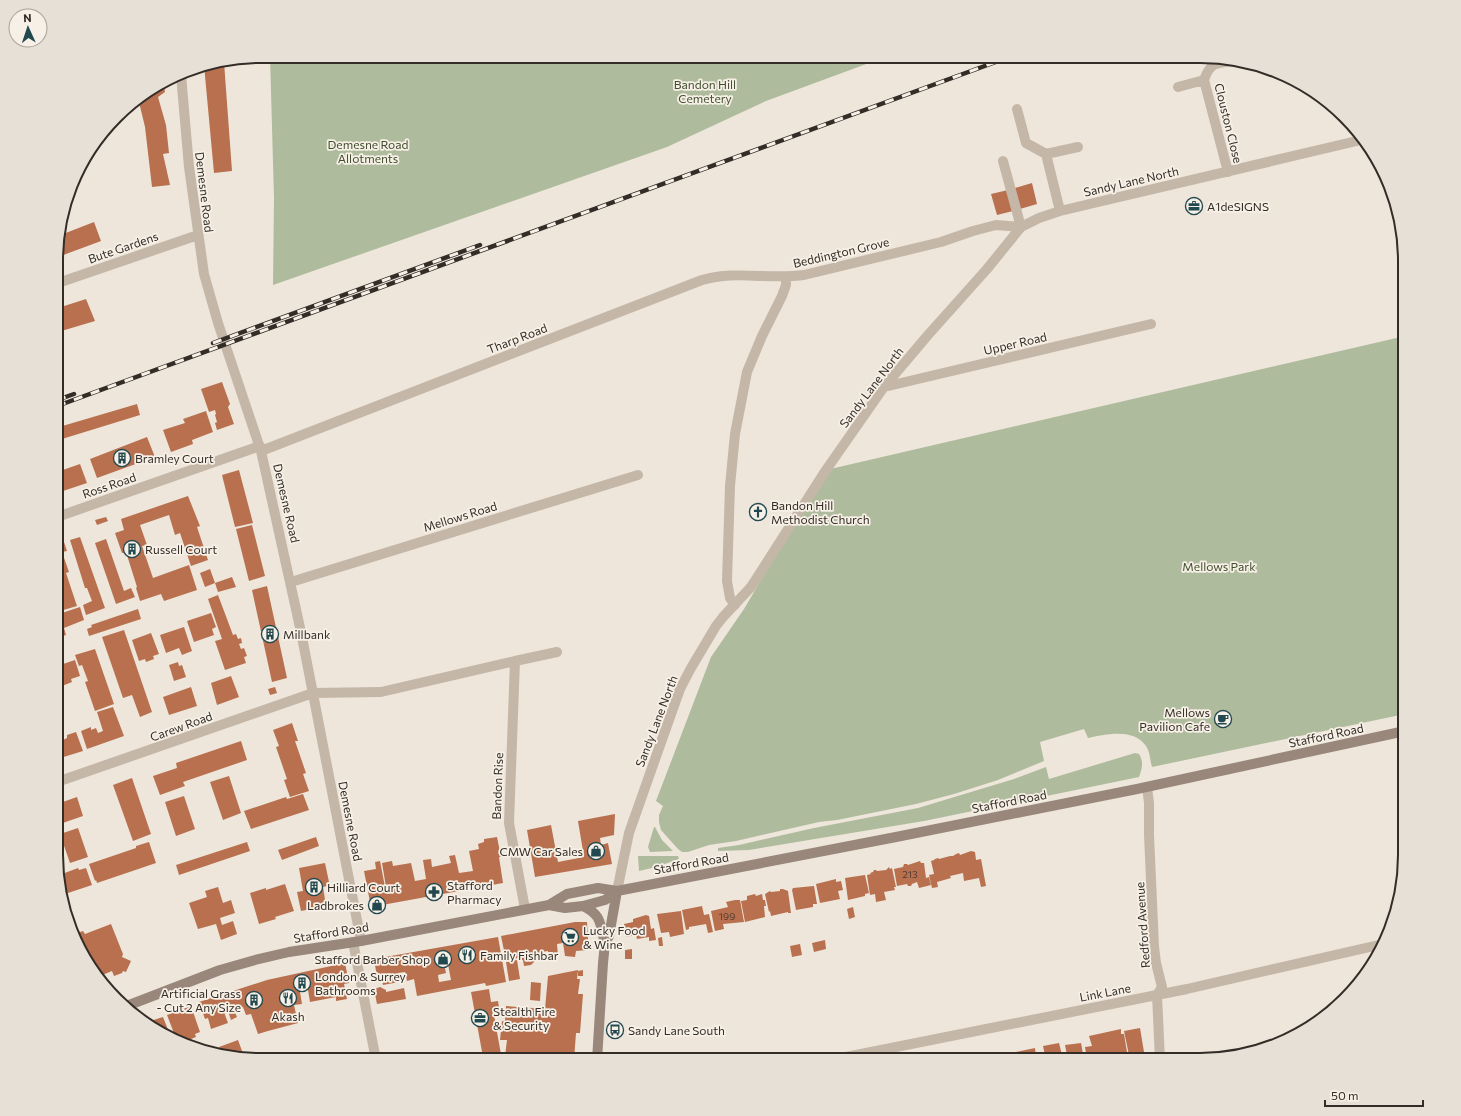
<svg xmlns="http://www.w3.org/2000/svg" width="1461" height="1116" font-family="Commissioner,sans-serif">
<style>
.green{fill:#afbb9d}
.building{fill:#b8704f;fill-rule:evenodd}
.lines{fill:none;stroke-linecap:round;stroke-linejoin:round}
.minor{stroke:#c5b7a8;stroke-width:10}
.secondary{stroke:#98877a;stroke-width:10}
.rail-casing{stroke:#332c27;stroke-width:4.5}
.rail{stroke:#f7f0e6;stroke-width:3;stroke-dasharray:9;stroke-linecap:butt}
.labels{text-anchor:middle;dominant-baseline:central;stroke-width:3.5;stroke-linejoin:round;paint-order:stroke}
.number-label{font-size:10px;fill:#543d31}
.park-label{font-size:12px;fill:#404e2e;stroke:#f7f0e6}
.street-label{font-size:12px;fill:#332c27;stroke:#f7f0e6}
.poi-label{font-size:12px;fill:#332c27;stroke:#f7f0e6;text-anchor:start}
.rim{fill:none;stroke:#332c27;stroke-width:2}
</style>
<rect width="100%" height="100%" fill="#eee6db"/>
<path class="green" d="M 270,56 L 888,56 L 766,101 L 667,147 L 273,285 L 274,198 Z
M 1405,336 L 1405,714 L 1152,767 C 1150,760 1150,752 1146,746 C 1134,728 1106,734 1088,738 L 1084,729 L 1040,742 L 1044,761 L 998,780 L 954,794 L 916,804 L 837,820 L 819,822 L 736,841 L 709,845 L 688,852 L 682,852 L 678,849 L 661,830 L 659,822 L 659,815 L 663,806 L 656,801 L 711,657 L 744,609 L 826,470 Z
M 1135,753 L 1139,754 C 1144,762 1142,769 1139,777 L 924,821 L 749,850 L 718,851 L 718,848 L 739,845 L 814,828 L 918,808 L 1014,779 L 1046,767 L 1049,779 Z
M 654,827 L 655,827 L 662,840 L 673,851 L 650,852 L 648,847 Z
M 638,856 L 678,856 L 679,859 L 656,867 L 639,871 Z"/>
<path class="building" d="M 224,62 L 232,171 L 214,173 L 204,65 Z
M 164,85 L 165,92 L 158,97 L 166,125 L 169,153 L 163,154 L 170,185 L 152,187 L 145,127 L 139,102 L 144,96 Z
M 1032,183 L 1037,204 L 1020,209 L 1015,188 Z
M 1008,190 L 1013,211 L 997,215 L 991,194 Z
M 94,222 L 101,241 L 58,257 L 58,236 Z
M 86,299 L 95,321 L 58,332 L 58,308 Z
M 222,382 L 230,404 L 228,407 L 234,424 L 217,430 L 215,423 L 217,422 L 215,415 L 216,414 L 215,410 L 209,412 L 201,389 Z
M 137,404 L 140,415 L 62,439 L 59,427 Z
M 206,411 L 213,432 L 192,440 L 193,444 L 171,452 L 163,430 L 185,423 L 183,419 Z
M 147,437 L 155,457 L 97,478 L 90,459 Z
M 80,464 L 87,483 L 57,493 L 57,472 Z
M 239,470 L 253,523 L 235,527 L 222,475 Z
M 188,496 L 200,526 L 197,527 L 208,560 L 191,566 L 180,533 L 175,535 L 169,515 L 140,525 L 147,545 L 142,546 L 153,578 L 189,565 L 197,590 L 164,601 L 161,594 L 140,601 L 136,588 L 137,587 L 126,552 L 122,553 L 115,533 L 124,530 L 121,519 Z
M 106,517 L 108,521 L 97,525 L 95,520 Z
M 252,525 L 265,576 L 249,581 L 236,529 Z
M 80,537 L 105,608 L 86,615 L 83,605 L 92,601 L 87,588 L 85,588 L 70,540 Z
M 63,539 L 67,551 L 62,552 L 69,572 L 66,573 L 77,606 L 60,611 L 57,602 L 57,541 Z
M 106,539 L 124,591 L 131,588 L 135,597 L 116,604 L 95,543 Z
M 210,569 L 215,583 L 232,577 L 236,587 L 218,592 L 215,583 L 205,587 L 200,573 Z
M 267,586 L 287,678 L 272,682 L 252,590 Z
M 218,595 L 233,635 L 236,634 L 238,639 L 241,638 L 242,643 L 239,644 L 241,649 L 244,648 L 247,656 L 244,657 L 246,663 L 225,670 L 215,641 L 222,639 L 208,599 Z
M 80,607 L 84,620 L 64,628 L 66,635 L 57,638 L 57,609 L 59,614 Z
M 138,609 L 141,619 L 89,636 L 87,629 L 92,627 L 91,625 Z
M 211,613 L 216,627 L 212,629 L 214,635 L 194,642 L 187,621 Z
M 184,627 L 192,651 L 182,655 L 179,648 L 166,653 L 160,635 Z
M 124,630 L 152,712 L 140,717 L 132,695 L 123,698 L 102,637 Z
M 151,633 L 159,654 L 153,656 L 154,659 L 146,662 L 145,659 L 139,661 L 132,640 Z
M 95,649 L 114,704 L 95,711 L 85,682 L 88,681 L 82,665 L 79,666 L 75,655 Z
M 75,660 L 80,676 L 71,679 L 72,682 L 57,688 L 57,666 Z
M 178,662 L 179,666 L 182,665 L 186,677 L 174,681 L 169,665 Z
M 231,676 L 239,697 L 217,705 L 211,683 Z
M 191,687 L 197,706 L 169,715 L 163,697 Z
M 275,687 L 277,693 L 270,695 L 268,689 Z
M 113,707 L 124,736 L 87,749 L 81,731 L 91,727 L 91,730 L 96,728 L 98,733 L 103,731 L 97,712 Z
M 292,723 L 298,741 L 295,741 L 306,773 L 303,774 L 309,791 L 290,797 L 284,780 L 287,779 L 276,747 L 279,746 L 273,730 Z
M 76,732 L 83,751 L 57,759 L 57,743 L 67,738 L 67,735 Z
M 241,741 L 247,760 L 183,782 L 185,786 L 160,795 L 153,776 L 177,768 L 176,763 Z
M 229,776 L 241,813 L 223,820 L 210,782 Z
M 132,778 L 151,834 L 133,841 L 113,785 Z
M 303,794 L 309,810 L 251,829 L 244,811 L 286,797 L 287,799 Z
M 184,796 L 195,829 L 176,836 L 165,802 Z
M 77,797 L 83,816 L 57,825 L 57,804 Z
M 615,814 L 614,835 L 600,838 L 601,845 L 608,843 L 612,864 L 535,877 L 527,830 L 551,825 L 558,862 L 584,857 L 578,821 Z
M 78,828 L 88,857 L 70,863 L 60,834 Z
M 316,837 L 319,846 L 282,860 L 278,850 Z
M 497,837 L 501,857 L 499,857 L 503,883 L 371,907 L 364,871 L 376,869 L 375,862 L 380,861 L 385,887 L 386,887 L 382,863 L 392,861 L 393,866 L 411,863 L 415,881 L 426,879 L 423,860 L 431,859 L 432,867 L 451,863 L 449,856 L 455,855 L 459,873 L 473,871 L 469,851 L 479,849 L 478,844 L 484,842 L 484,839 Z
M 149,842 L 156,863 L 97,883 L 96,880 L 95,881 L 89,864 L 136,848 L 136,846 Z
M 247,842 L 250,851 L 179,875 L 176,865 Z
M 971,851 L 975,852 L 976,860 L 981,859 L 986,886 L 981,887 L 979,878 L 964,881 L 963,873 L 950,876 L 951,878 L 937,882 L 938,887 L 932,888 L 929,875 L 934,874 L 931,861 L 934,860 L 935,859 L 938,858 L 939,859 L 950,856 L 953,856 L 955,864 L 953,856 L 956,854 L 959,853 L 960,855 Z
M 920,861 L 921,863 L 924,863 L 926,878 L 929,877 L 931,885 L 919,888 L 917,882 L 912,884 L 911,886 L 908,886 L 907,884 L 897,886 L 894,869 L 903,867 L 904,864 L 907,864 L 908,865 Z
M 325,863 L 329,882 L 326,883 L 327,886 L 323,887 L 326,906 L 301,911 L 297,892 L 303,891 L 299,868 Z
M 889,867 L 890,869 L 892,868 L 896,887 L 894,887 L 895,890 L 884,892 L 886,900 L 876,902 L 875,894 L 870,895 L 867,875 L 871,874 L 870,873 L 873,872 L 874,870 L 876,870 L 877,871 L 886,870 Z
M 78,868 L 79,870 L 86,868 L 92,885 L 65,894 L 62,885 L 65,884 L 62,874 Z
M 865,875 L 869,893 L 865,894 L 865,896 L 848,900 L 845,878 Z
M 836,879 L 836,882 L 841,881 L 843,890 L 838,891 L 840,899 L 820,903 L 816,884 Z
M 285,884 L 294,911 L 275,917 L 276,919 L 259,924 L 250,893 L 266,888 L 266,890 Z
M 814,886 L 817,904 L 813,904 L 813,907 L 796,910 L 792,890 L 793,888 Z
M 218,887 L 223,903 L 231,900 L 235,913 L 220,918 L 222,925 L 233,921 L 237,934 L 221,940 L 216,924 L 198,929 L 189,903 L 207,897 L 205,891 Z
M 780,889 L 783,889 L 788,891 L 791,913 L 788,913 L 788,912 L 771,916 L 770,911 L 769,912 L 765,894 L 770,891 L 771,892 L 780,891 Z
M 755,894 L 756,896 L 762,894 L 763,900 L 765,900 L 766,906 L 764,906 L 765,917 L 745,922 L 741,901 L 747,900 L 747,896 Z
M 735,900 L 740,900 L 744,922 L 723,924 L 724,929 L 715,931 L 711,911 L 728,907 L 726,902 Z
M 702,906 L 704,915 L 709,914 L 713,932 L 708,933 L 706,924 L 689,927 L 689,929 L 686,930 L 682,910 Z
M 853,907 L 855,917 L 849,919 L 847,909 Z
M 681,911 L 684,934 L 670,937 L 669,932 L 661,933 L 657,914 Z
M 646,915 L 649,916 L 651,929 L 654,928 L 656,940 L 649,941 L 649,937 L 637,939 L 636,935 L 626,937 L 624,924 L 633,922 L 633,919 Z
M 575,922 L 587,922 L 588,940 L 587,950 L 576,951 L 575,957 L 565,956 L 563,943 L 557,944 L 558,956 L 554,956 L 553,952 L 548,952 L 548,951 L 541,952 L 542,960 L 535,961 L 531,965 L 524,966 L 523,960 L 518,960 L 518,958 L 506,960 L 501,936 Z
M 111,924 L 123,954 L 122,957 L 131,961 L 126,972 L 123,971 L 122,973 L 114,976 L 112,971 L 100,976 L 77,946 L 74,934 L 83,931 L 85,934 Z
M 498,937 L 506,982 L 486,986 L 485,983 L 417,996 L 414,979 L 407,981 L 405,972 L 398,973 L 399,982 L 383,985 L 381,976 L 377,977 L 374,959 ZM 444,964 L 448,964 L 451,980 L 439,982 L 438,975 L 446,973 Z
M 662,937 L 663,946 L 659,946 L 658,938 Z
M 825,940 L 826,949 L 814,952 L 812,943 Z
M 800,944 L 802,955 L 792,957 L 790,946 Z
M 632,949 L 632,959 L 625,959 L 625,950 Z
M 517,960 L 520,979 L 509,981 L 506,962 Z
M 345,963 L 349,983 L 344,984 L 347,999 L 336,1001 L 336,997 L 310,1002 L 308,990 L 300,992 L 302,1004 L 294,1005 L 298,1023 L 268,1031 L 258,1034 L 251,1014 L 246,1015 L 243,1007 L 234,1010 L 237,1017 L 231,1020 L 228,1011 L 224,1012 L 228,1023 L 211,1029 L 208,1018 L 205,1019 L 199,1002 L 267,980 Z
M 578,970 L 577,979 L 580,979 L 578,994 L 583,994 L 580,1033 L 576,1033 L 574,1060 L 541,1060 L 541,1059 L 505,1056 L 507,1040 L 500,1040 L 502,1021 L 505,1022 L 506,1006 L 545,1009 L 548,976 Z
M 583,970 L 583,976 L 578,976 L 578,971 Z
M 531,982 L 541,983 L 540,1001 L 530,1000 Z
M 380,987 L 386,990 L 386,992 L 404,988 L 406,999 L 377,1004 L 374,989 Z
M 489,989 L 491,1002 L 498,1001 L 500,1014 L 494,1015 L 502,1060 L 476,1060 L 476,1058 L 483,1057 L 471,992 Z
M 191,1006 L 200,1032 L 195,1034 L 196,1037 L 191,1039 L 191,1041 L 182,1044 L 177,1041 L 167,1015 Z
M 163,1017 L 171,1037 L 147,1022 Z
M 1140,1028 L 1144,1052 L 1129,1055 L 1124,1031 Z
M 1121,1029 L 1121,1034 L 1124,1034 L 1127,1052 L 1116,1054 L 1115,1052 L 1108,1054 L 1109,1060 L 1087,1060 L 1085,1047 L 1092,1046 L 1089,1036 Z
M 238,1040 L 245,1059 L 222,1054 L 219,1047 Z
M 1059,1043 L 1063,1059 L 1046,1060 L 1043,1046 Z
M 1081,1043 L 1084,1059 L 1068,1060 L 1065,1045 Z
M 1035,1048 L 1036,1057 L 1040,1056 L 1041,1060 L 1007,1060 L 1006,1054 Z
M 997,1056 L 998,1060 L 979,1060 L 979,1059 Z"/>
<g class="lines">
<path class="minor" d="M 181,75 L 189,167 L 204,274 L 218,323 L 261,451 L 301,632 L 361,941
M 1178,87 L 1204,80
M 1017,109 L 1026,143 L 1046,154
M 1003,161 L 1021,227
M 1228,172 L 1204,80 C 1210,63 1215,63 1232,61
M 1060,211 L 1046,154 L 1078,147
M 58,283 L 198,235
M 884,387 L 1151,324
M 261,451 L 702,280 C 736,270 769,280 804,275 L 941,242 L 973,231 L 996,225 L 1021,227
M 57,517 L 260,446
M 291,582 L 638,475
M 735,605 L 730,598 L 727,581 L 730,486 L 735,434 L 747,372 L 762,336 L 782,296 L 786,285 L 786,277
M 515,661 L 557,652
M 57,782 L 313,693 L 381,692 L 515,661 L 509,823 L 525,909
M 1147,787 L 1149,803 L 1149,835 L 1154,946 L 1156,963 L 1162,987 L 1157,995 L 1160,1060
M 617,891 L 629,833 L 670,717 L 680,689 L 691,668 L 716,626 L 723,617 L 751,587 L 826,470 L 884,387 L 928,335 L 987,269 L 1021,227 L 1039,218 L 1060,211 L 1361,140
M 353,942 L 376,1060
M 831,1060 L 1187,989 L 1383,944"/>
<path class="secondary" d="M 549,905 L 565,908 L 583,906 L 605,900 L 617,891
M 583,906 C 603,916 599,923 605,943
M 124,1007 L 220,970 L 255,960 L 289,952 L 361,941 L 549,905 L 567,894 L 598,888 L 617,891 L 896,837 L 1137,789 L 1405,731
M 597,1060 L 603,963 L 605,943 L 609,936 L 617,891"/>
<g class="rail-casing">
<path id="rail" d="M 213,343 L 480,245
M 57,400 L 74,394
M 57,406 L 1012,56"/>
</g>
<use href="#rail" class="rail"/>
</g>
<defs>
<g id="office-ring" transform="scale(0.9)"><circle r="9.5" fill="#f7f0e6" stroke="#22494f" stroke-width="1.5"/><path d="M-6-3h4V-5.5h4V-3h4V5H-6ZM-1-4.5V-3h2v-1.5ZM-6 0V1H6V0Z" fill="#22494f"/></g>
<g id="building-ring" transform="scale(0.9)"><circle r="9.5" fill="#f7f0e6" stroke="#22494f" stroke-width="1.5"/><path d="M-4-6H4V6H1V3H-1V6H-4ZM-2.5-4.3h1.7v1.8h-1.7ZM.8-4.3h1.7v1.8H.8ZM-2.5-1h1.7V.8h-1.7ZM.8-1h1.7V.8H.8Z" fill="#22494f"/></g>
<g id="church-ring" transform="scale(0.9)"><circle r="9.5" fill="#f7f0e6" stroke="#22494f" stroke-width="1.5"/><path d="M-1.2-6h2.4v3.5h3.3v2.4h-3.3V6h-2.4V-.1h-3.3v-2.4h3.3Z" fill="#22494f"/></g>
<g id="cafe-ring" transform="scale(0.9)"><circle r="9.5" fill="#f7f0e6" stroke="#22494f" stroke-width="1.5"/><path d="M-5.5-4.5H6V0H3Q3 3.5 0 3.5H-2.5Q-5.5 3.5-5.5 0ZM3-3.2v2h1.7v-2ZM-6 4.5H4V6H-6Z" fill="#22494f"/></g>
<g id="shop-ring" transform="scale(0.9)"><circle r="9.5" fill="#f7f0e6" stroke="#22494f" stroke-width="1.5"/><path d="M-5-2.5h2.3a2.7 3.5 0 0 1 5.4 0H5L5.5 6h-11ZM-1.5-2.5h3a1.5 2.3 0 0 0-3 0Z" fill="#22494f"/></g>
<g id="pharmacy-ring" transform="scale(0.9)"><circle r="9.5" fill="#f7f0e6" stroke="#22494f" stroke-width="1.5"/><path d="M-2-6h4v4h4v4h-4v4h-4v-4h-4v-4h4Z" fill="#22494f"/></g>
<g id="supermarket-ring" transform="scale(0.9)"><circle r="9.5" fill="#f7f0e6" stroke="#22494f" stroke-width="1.5"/><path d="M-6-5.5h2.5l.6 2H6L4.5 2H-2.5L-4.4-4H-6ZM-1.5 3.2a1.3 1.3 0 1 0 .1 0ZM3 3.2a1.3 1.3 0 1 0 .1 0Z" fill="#22494f"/></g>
<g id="restaurant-ring" transform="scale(0.9)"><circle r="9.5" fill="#f7f0e6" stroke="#22494f" stroke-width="1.5"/><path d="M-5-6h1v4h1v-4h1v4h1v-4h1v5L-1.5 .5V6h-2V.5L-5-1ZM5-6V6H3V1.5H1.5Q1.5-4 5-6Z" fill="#22494f"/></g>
<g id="bus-ring" transform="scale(0.9)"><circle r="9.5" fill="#f7f0e6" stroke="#22494f" stroke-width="1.5"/><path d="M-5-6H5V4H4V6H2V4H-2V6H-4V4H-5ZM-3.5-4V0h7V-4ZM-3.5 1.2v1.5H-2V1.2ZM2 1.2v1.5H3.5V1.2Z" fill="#22494f"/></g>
</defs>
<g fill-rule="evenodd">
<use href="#office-ring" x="1194" y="206"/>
<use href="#building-ring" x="122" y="458"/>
<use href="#church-ring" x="758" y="512"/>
<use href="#building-ring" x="132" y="549"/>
<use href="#building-ring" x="270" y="634"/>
<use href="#cafe-ring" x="1223" y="719"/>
<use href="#shop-ring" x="596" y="851"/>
<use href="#building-ring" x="314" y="887"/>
<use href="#pharmacy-ring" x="434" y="892"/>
<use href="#shop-ring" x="377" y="905"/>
<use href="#supermarket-ring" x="570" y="937"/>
<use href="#restaurant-ring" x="467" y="955"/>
<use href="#shop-ring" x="443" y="959"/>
<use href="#building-ring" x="302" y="983"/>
<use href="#restaurant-ring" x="288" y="998"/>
<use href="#building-ring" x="254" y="1000"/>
<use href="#office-ring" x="480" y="1018"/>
<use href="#bus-ring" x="615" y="1030"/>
</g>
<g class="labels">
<g class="number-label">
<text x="910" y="874">213</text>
<text x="727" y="916">199</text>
</g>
<g class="park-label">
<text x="705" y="84">Bandon Hill<tspan x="705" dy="14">Cemetery</tspan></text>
<text x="368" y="144">Demesne Road<tspan x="368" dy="14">Allotments</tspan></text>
<text x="1219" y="566">Mellows Park</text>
</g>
<g class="street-label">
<text transform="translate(1229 123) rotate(76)">Clouston Close</text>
<text transform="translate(1131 181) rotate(-13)">Sandy Lane North</text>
<text transform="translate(205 192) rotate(83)">Demesne Road</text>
<text transform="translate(123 247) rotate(-19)">Bute Gardens</text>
<text transform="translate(841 252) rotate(-13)">Beddington Grove</text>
<text transform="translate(517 338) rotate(-21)">Tharp Road</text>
<text transform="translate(1015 343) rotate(-13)">Upper Road</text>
<text transform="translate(871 387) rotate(-53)">Sandy Lane North</text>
<text transform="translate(109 485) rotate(-19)">Ross Road</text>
<text transform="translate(287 503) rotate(77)">Demesne Road</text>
<text transform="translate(460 516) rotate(-17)">Mellows Road</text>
<text transform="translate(656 721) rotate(-69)">Sandy Lane North</text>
<text transform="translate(181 726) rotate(-20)">Carew Road</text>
<text transform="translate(1326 735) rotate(-12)">Stafford Road</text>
<text transform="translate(497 786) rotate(-88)">Bandon Rise</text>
<text transform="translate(1009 801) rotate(-11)">Stafford Road</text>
<text transform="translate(351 821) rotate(79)">Demesne Road</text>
<text transform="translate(691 863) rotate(-10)">Stafford Road</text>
<text transform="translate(1142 925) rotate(-94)">Redford Avenue</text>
<text transform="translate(331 932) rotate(-9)">Stafford Road</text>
<text transform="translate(1105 992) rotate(-11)">Link Lane</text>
</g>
<g class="poi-label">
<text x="1207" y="206">A1deSIGNS</text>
<text x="135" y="458">Bramley Court</text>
<text x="771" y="505">Bandon Hill<tspan x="771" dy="14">Methodist Church</tspan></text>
<text x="145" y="549">Russell Court</text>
<text x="283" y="634">Millbank</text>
<text x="1210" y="712" text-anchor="end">Mellows<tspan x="1210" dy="14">Pavilion Cafe</tspan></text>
<text x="583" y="851" text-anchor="end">CMW Car Sales</text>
<text x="447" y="885">Stafford<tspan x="447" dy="14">Pharmacy</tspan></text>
<text x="327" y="887">Hilliard Court</text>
<text x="364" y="905" text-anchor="end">Ladbrokes</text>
<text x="583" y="930">Lucky Food<tspan x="583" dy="14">&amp; Wine</tspan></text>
<text x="480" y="955">Family Fishbar</text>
<text x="430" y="959" text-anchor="end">Stafford Barber Shop</text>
<text x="315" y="976">London &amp; Surrey<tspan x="315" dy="14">Bathrooms</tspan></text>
<text x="241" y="993" text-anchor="end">Artificial Grass<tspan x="241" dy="14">- Cut 2 Any Size</tspan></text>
<text x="493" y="1011">Stealth Fire<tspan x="493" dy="14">&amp; Security</tspan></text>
<text x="288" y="1016" text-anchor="middle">Akash</text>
<text x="628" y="1030">Sandy Lane South</text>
</g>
</g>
<path d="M0 0H1461V1116H0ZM261 63H1200A198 198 0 0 1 1398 261V855A198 198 0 0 1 1200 1053H261A198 198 0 0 1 63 855V261A198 198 0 0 1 261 63Z" fill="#e7e0d7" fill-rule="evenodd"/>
<path class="rim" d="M261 63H1200A198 198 0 0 1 1398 261V855A198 198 0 0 1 1200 1053H261A198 198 0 0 1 63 855V261A198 198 0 0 1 261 63Z"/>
<g transform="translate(28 28) rotate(357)"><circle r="19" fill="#f7f0e6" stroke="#a9a29a"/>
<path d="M0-3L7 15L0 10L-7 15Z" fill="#22494f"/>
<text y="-6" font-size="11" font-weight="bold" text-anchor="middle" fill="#332c27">N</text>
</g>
<path d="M1325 1100v6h98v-6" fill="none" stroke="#332c27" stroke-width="2"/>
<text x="1331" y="1100" font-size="12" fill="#332c27" stroke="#f7f0e6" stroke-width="3" paint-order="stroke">50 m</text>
</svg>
